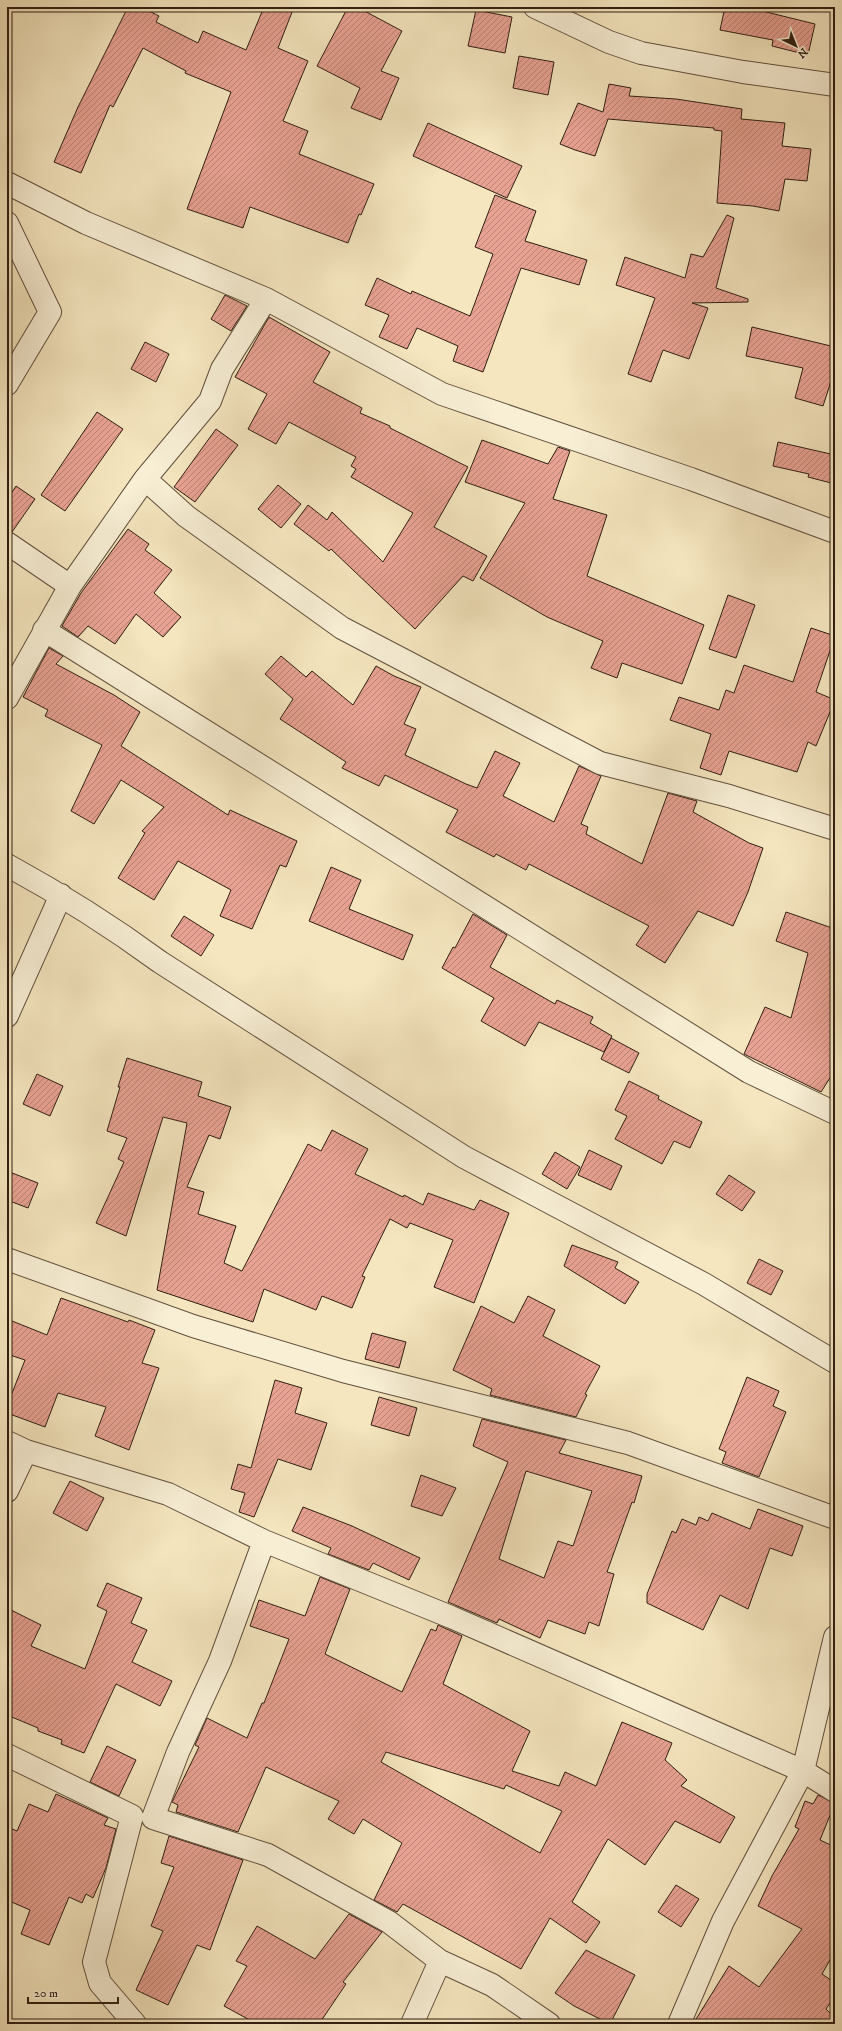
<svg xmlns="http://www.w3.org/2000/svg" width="842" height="2031" font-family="'IM FELL DW Pica',serif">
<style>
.building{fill:url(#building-hatch);stroke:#301e12;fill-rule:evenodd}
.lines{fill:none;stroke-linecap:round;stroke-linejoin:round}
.minor-casing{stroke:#61503d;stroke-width:24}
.minor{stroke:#f8efd5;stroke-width:22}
</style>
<defs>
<pattern id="building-hatch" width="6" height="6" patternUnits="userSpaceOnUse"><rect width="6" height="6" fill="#e8a293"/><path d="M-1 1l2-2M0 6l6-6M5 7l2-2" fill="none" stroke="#bc8377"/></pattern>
</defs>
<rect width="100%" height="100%" fill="#f5e6bf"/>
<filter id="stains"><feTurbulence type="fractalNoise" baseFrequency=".005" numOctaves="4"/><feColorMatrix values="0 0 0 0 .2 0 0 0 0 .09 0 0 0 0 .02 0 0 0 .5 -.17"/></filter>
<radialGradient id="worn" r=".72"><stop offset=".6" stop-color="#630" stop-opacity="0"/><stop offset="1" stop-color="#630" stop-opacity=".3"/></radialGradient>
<path class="building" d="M 128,7 L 141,7 L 159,16 L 156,22 L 198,43 L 203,31 L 246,50 L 264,7 L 294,7 L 278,48 L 308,61 L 283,121 L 308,131 L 299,154 L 374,184 L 361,215 L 359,214 L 348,243 L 250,207 L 243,228 L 187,209 L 231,92 L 185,73 L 186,71 L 143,48 L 113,107 L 110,105 L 81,173 L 54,162 L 78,107 Z
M 348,7 L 357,7 L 402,31 L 381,71 L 399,78 L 381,120 L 351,108 L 360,88 L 317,66 Z
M 725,7 L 746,7 L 815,24 L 808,55 L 772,46 L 773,40 L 720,30 Z
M 476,10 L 512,17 L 505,53 L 468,46 Z
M 519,56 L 554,62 L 548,95 L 513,88 Z
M 609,84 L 631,88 L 629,96 L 676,99 L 742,109 L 741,119 L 785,123 L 782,146 L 811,149 L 807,181 L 785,179 L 779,211 L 753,206 L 717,203 L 722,131 L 714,130 L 714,128 L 608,119 L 595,156 L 575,150 L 560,144 L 578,103 L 603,112 Z
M 428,123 L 522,166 L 507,198 L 413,156 Z
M 495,195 L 536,211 L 525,241 L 587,260 L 579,285 L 521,268 L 483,372 L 453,361 L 458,346 L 417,328 L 407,349 L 379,337 L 389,315 L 365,305 L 377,278 L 411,294 L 412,291 L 470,316 L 493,254 L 475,247 Z
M 727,215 L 734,218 L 716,288 L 748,299 L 748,302 L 692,303 L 708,308 L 689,359 L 663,350 L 651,382 L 628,374 L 655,298 L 616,285 L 625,257 L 685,278 L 691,254 L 703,257 Z
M 225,295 L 247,306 L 231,331 L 211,319 Z
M 269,317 L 330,352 L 313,382 L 362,408 L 360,413 L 390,426 L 390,428 L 468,467 L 434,527 L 487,556 L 473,581 L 463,576 L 415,629 L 331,549 L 329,551 L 294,524 L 308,505 L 327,520 L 332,512 L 383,562 L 413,513 L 351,477 L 356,469 L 351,466 L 356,457 L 289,422 L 276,444 L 248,429 L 267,394 L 235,377 Z
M 752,327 L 835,347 L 835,369 L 823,406 L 795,398 L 803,368 L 746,356 Z
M 145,342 L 169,354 L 156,382 L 131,369 Z
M 97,412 L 123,429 L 65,511 L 41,495 Z
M 216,429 L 238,445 L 195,502 L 174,487 Z
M 482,440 L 548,464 L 558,447 L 570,451 L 553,499 L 607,515 L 587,576 L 704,625 L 682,684 L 622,663 L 617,678 L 591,668 L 603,641 L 547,617 L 480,578 L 525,503 L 465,482 Z
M 778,442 L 835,455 L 835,484 L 808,477 L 809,474 L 773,466 Z
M 278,485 L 301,504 L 281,528 L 258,509 Z
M 16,486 L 35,499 L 12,532 L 7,531 L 7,500 Z
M 128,529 L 149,544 L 145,550 L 172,570 L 154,593 L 181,617 L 163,637 L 136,614 L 115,644 L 88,626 L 78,637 L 62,626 L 81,593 Z
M 728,595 L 755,605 L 736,658 L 709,649 Z
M 811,628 L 835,636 L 816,692 L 835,700 L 816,746 L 808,742 L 797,772 L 729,751 L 721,775 L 700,768 L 711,734 L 670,720 L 679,697 L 719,710 L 726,690 L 734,693 L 744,665 L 793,682 Z
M 49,648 L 63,656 L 56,664 L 114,695 L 140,712 L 121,746 L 228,815 L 230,810 L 297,841 L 286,867 L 280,865 L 252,929 L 220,916 L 231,890 L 178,861 L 154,900 L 118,878 L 145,833 L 142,831 L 164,807 L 121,780 L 94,824 L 71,811 L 102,745 L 45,716 L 48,710 L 23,697 Z
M 281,656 L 306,677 L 312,671 L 353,705 L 376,666 L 394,676 L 421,687 L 404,724 L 416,729 L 405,755 L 466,784 L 477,788 L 495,751 L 520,763 L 503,796 L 554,822 L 579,766 L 601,776 L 581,824 L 588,827 L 586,834 L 642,864 L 668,793 L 697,801 L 693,812 L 749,843 L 763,848 L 748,892 L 733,926 L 698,911 L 665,963 L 636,945 L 649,926 L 529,864 L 526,870 L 496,854 L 494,857 L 446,832 L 458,810 L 385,775 L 379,786 L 342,768 L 346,762 L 280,719 L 293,699 L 265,674 Z
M 331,867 L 361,880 L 349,909 L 413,935 L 403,960 L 309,921 Z
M 786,912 L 835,929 L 835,1070 L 821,1092 L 744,1054 L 765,1007 L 791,1018 L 808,953 L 776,941 Z
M 473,914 L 507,935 L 490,967 L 555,1004 L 557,1000 L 593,1017 L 590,1023 L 612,1036 L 604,1052 L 539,1022 L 525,1046 L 481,1021 L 494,998 L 442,968 L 453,947 L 455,948 Z
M 184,916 L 214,935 L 201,956 L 171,936 Z
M 611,1038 L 639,1053 L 629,1073 L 601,1059 Z
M 127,1058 L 202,1082 L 198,1096 L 231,1107 L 220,1139 L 209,1135 L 187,1187 L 204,1192 L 198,1214 L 236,1226 L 224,1263 L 242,1271 L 308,1144 L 321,1151 L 332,1130 L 368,1149 L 355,1174 L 403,1197 L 404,1195 L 423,1205 L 428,1193 L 474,1210 L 480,1200 L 509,1213 L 474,1303 L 434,1287 L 453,1240 L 410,1223 L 407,1228 L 390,1219 L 362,1276 L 365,1277 L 352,1308 L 322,1296 L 316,1310 L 264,1289 L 253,1322 L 157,1290 L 187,1123 L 163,1117 L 126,1236 L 96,1223 L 124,1162 L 118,1159 L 127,1138 L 107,1131 L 120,1087 L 118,1087 Z
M 37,1074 L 63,1086 L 50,1116 L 23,1104 Z
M 629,1081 L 659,1096 L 658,1099 L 702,1122 L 690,1148 L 674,1141 L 662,1164 L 615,1139 L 627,1116 L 615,1110 Z
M 589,1150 L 622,1166 L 611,1190 L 578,1175 Z
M 555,1152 L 580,1167 L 567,1189 L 542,1174 Z
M 7,1171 L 38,1183 L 28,1208 L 7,1200 Z
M 729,1175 L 755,1192 L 742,1211 L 716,1194 Z
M 572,1245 L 618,1262 L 615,1268 L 639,1282 L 625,1304 L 564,1266 Z
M 759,1259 L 783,1271 L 771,1295 L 747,1283 Z
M 528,1296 L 555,1310 L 543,1336 L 600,1366 L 585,1394 L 587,1395 L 576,1417 L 490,1395 L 492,1389 L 453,1370 L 481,1306 L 514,1323 Z
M 61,1298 L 128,1322 L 129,1320 L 155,1330 L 142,1363 L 159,1368 L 129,1450 L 95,1436 L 106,1407 L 58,1393 L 45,1427 L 7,1413 L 7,1406 L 25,1360 L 7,1354 L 7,1319 L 47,1335 Z
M 372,1333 L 406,1342 L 399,1368 L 365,1359 Z
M 747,1377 L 779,1391 L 773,1406 L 786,1412 L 759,1477 L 722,1463 L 726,1452 L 719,1449 Z
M 275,1380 L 302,1388 L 295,1413 L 327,1423 L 311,1470 L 278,1459 L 254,1517 L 239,1512 L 245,1493 L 231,1489 L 238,1464 L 251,1468 Z
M 379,1397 L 417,1408 L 409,1436 L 371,1425 Z
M 482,1419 L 566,1440 L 559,1453 L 642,1476 L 634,1503 L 632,1502 L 607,1572 L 614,1574 L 599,1626 L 589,1622 L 585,1634 L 548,1620 L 540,1638 L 499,1619 L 497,1623 L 448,1602 L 508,1462 L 473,1446 ZM 526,1471 L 592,1491 L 573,1546 L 558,1541 L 544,1578 L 499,1559 Z
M 421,1475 L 456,1488 L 442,1516 L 411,1506 Z
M 70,1481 L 104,1498 L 87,1531 L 53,1513 Z
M 303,1507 L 352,1526 L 420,1558 L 409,1580 L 373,1563 L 369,1570 L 328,1554 L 331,1548 L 292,1531 Z
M 758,1509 L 803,1526 L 792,1556 L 770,1548 L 748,1609 L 720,1595 L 703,1630 L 647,1603 L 647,1594 L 672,1531 L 676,1533 L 682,1519 L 696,1525 L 699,1517 L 708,1521 L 712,1513 L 750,1529 Z
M 320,1577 L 350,1589 L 325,1654 L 402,1692 L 431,1629 L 436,1631 L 438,1625 L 462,1636 L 443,1684 L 530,1731 L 512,1771 L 559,1786 L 565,1772 L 596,1786 L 622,1722 L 672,1743 L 665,1760 L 687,1780 L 681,1786 L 735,1817 L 720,1843 L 675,1821 L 645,1865 L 608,1839 L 572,1902 L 600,1922 L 586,1943 L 550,1918 L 521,1969 L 403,1904 L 397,1912 L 374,1900 L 402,1843 L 363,1819 L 354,1834 L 328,1819 L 339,1801 L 266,1767 L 238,1832 L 176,1812 L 178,1805 L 172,1802 L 199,1747 L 195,1745 L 207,1718 L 247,1738 L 262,1703 L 264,1703 L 289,1639 L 250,1626 L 259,1600 L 305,1616 ZM 386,1752 L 504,1789 L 506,1785 L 562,1811 L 540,1853 L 381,1762 Z
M 107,1583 L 142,1598 L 131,1623 L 147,1630 L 132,1662 L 172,1681 L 160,1706 L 116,1684 L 84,1753 L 61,1744 L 62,1740 L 38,1731 L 38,1728 L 7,1715 L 7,1608 L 41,1625 L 31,1646 L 85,1669 L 107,1611 L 97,1606 Z
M 107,1746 L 136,1760 L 119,1796 L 90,1782 Z
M 56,1794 L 108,1818 L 104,1825 L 116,1829 L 106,1868 L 93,1898 L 86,1894 L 82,1903 L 69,1897 L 49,1945 L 21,1934 L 30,1910 L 7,1900 L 7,1827 L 17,1831 L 29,1804 L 48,1812 Z
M 818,1795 L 835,1803 L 820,1840 L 835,1847 L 835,1951 L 822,1974 L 835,1983 L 835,1996 L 826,2009 L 835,2018 L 835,2024 L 693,2024 L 729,1966 L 759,1987 L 802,1929 L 758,1906 L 772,1876 L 799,1829 L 795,1827 L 805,1801 L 813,1804 Z
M 169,1836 L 243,1860 L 210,1950 L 197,1945 L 168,2005 L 136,1990 L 163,1931 L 151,1926 L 174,1867 L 161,1863 Z
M 676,1885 L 699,1899 L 681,1927 L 658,1912 Z
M 349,1914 L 382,1932 L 343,1982 L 346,1984 L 319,2024 L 257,2024 L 224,2006 L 247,1966 L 236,1961 L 257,1926 L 315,1959 Z
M 586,1950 L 635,1975 L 610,2024 L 574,2006 L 555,1993 Z"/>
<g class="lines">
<g class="minor-casing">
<path id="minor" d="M 535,7 L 609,42 L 641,53 L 743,72 L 835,85
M 7,183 L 86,223 L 266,299 L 442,394 L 691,479 L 835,532
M 7,223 L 50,312 L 7,384
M 145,479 L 186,516 L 342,628 L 600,763 L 729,796 L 835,829
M 7,543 L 70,586 L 145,479 L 210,401 L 222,369 L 266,299
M 44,630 L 749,1072 L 835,1113
M 7,698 L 70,586
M 7,865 C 60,894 111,926 160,962 L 464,1157 L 704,1284 L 835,1362
M 7,1016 L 61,895
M 7,1259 L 193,1326 L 343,1371 L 628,1443 L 835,1518
M 7,1442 L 26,1451 L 168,1494 L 264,1541 L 451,1617 L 803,1771 L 835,1791
M 7,1491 L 26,1451
M 264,1541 L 220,1661 L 178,1752 L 153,1818 L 268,1855 L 389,1922 L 440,1961 L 492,1985 L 549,2024
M 7,1755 L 132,1816 L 94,1962 L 100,1983 L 135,2024
M 412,2024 L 440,1961
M 679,2024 L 723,1921 L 803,1771 L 835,1637"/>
</g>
<use href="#minor" class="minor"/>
</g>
<rect width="842" height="2031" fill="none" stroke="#f5e6bf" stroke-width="24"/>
<rect x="8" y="8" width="826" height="2015" fill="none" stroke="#301e12" stroke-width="2"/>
<rect x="12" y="12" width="818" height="2007" fill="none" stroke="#301e12"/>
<g transform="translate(796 46) rotate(137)" stroke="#f8efd5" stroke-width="3" paint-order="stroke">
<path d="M0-3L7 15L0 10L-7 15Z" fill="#301e12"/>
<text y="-6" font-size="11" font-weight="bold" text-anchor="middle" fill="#301e12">N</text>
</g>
<path d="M28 1997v6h90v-6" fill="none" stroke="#301e12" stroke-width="2"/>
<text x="34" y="1997" font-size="12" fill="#301e12" stroke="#f8efd5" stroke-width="3" paint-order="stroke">20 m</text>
<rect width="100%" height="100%" filter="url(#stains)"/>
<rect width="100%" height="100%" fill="url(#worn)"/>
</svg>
